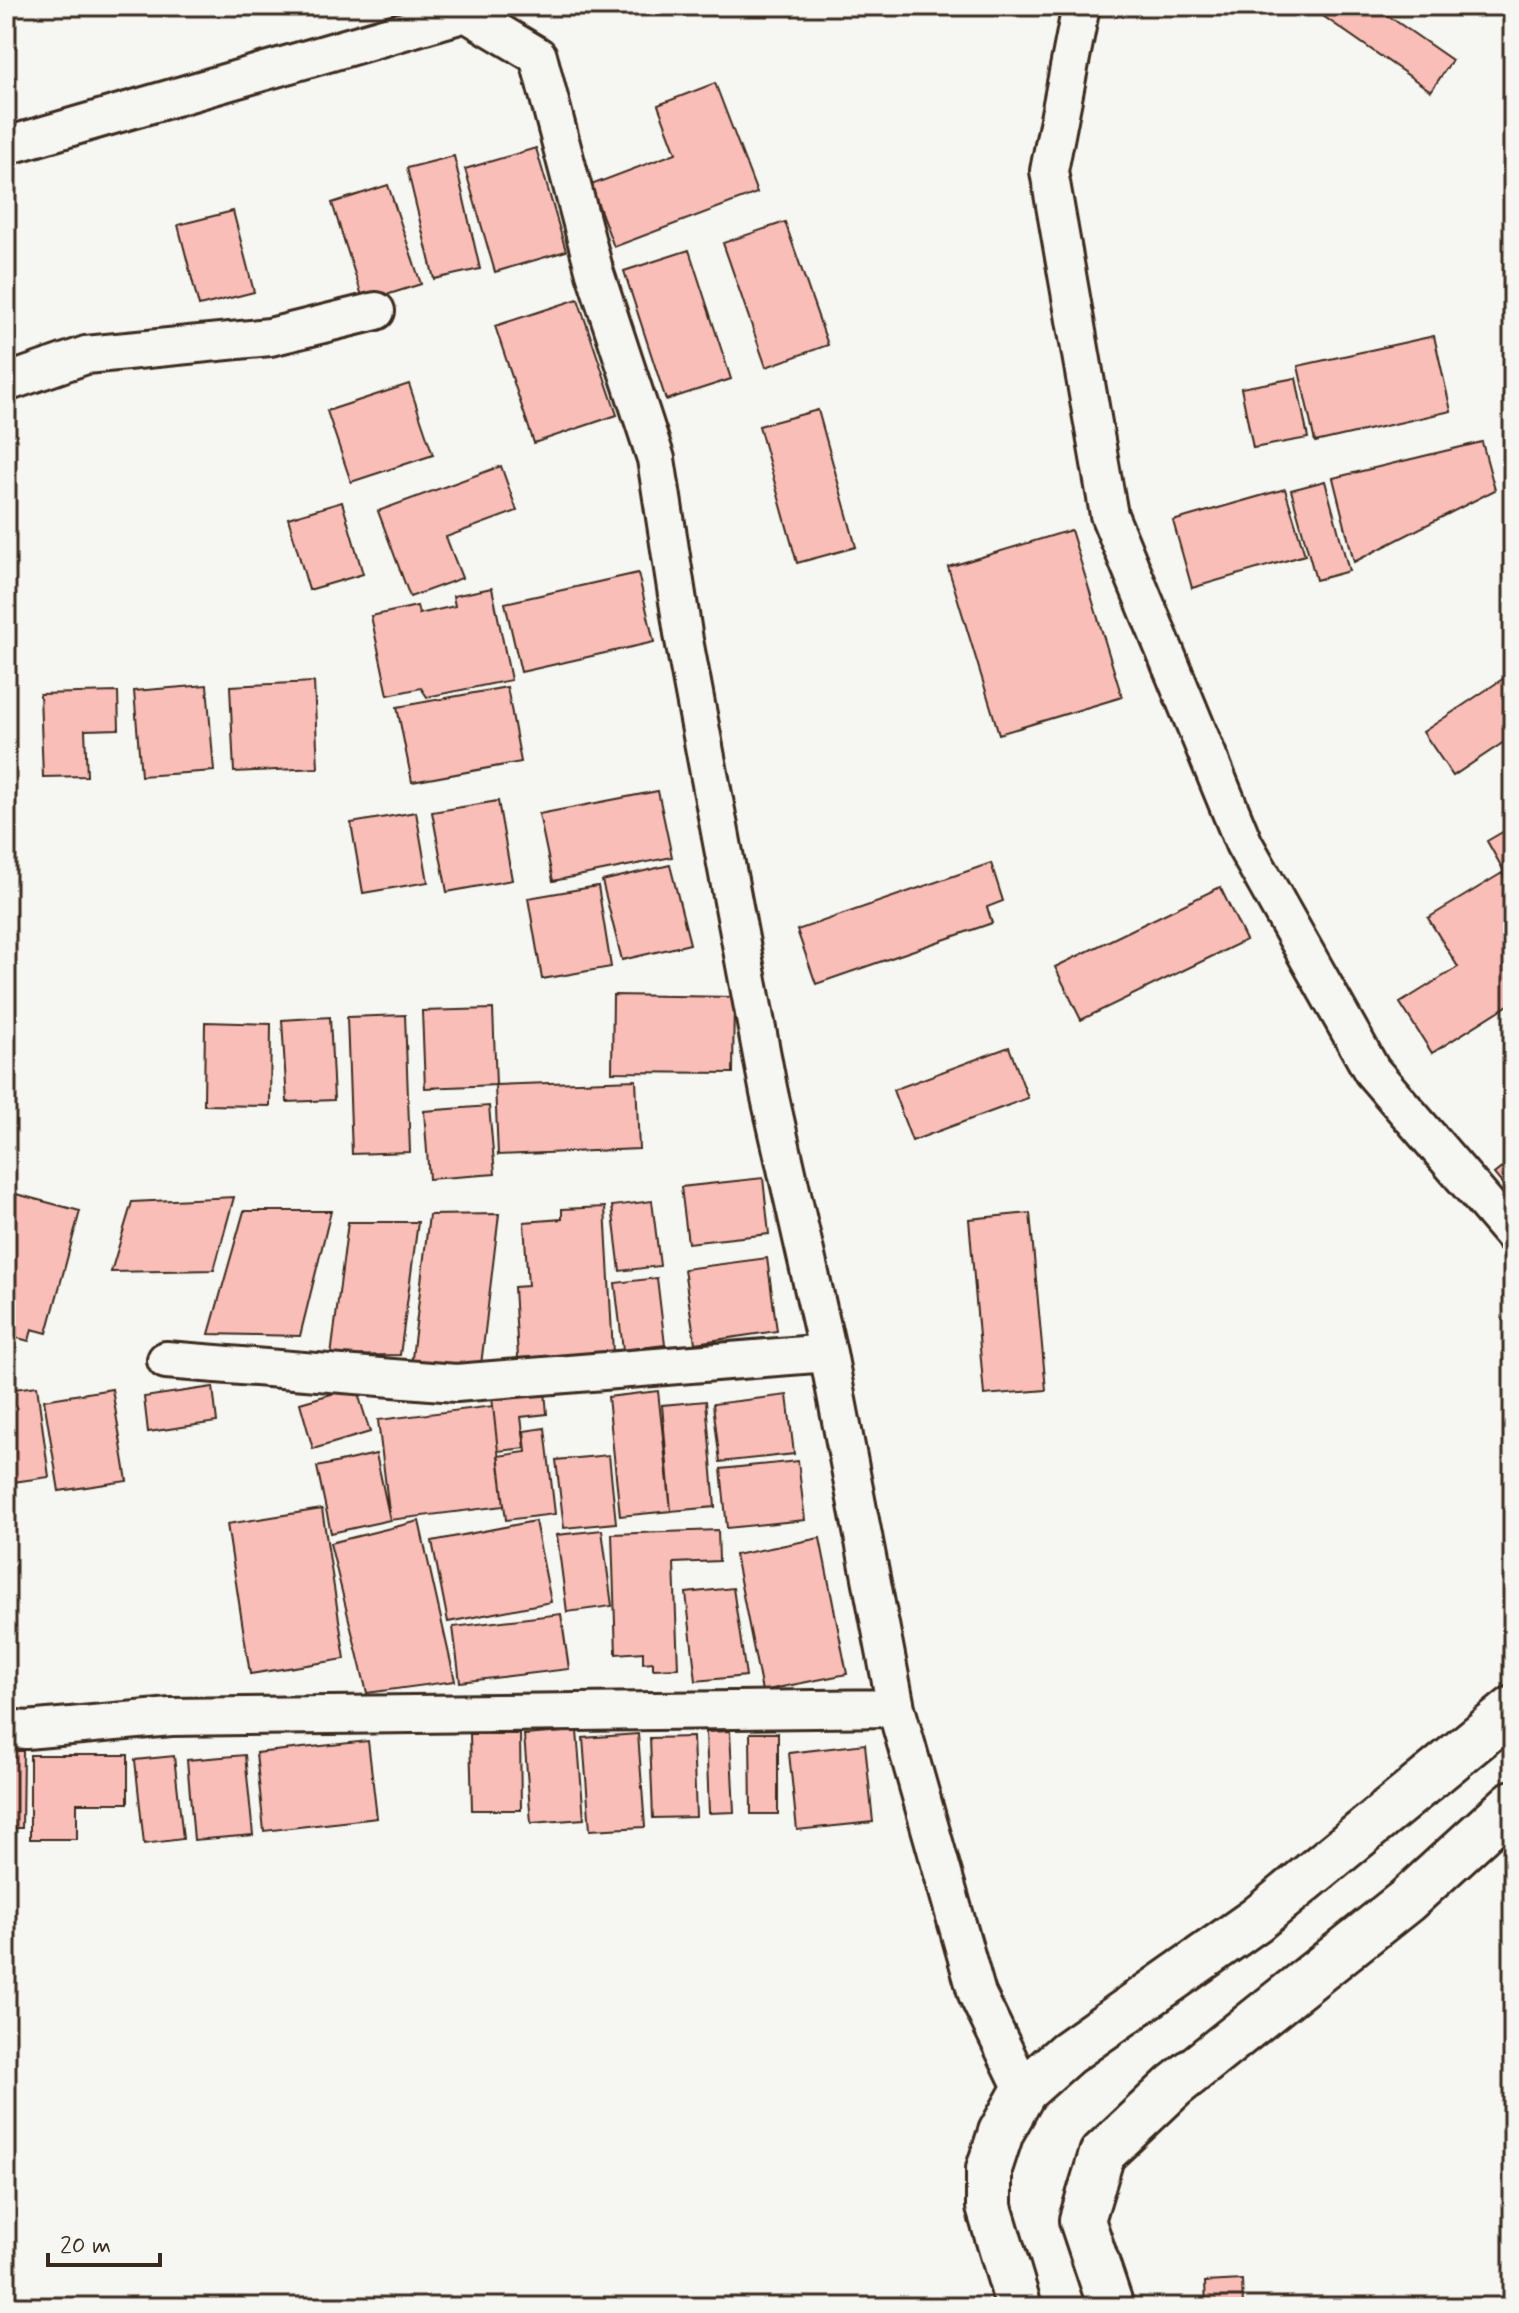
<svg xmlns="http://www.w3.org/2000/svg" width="1519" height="2313" font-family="Mynerve,sans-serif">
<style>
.building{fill:#fabeb8;stroke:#3b2a1e;stroke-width:2}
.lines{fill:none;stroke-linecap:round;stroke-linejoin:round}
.minor-casing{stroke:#3b2a1e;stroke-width:42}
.major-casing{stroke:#3b2a1e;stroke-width:50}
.minor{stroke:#f6f6f2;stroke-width:36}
.major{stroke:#f6f6f2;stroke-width:44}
</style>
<rect width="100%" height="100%" fill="#f6f6f2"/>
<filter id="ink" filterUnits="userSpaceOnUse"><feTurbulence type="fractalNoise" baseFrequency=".0125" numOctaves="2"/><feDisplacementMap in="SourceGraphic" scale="16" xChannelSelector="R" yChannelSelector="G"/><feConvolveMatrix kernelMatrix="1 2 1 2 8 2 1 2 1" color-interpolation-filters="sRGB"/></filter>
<g filter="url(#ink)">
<path class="building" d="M 1330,6 L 1374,6 L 1452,60 L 1431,91 L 1323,16 Z
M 715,83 L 757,193 L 614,247 L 591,185 L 676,153 L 658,105 Z
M 536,148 L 566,251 L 495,272 L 465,169 Z
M 454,156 L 480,269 L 434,279 L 407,168 Z
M 388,185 L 421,284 L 364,302 L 332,203 Z
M 233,211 L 254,292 L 199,306 L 178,225 Z
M 785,222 L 828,345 L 766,367 L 723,243 Z
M 689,250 L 731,379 L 666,400 L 624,271 Z
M 578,299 L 617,415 L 534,443 L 495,326 Z
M 1434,336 L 1451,411 L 1315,442 L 1298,366 Z
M 1296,378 L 1308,438 L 1253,448 L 1241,388 Z
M 409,384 L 433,455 L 351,482 L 327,411 Z
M 818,410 L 856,547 L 797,563 L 759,426 Z
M 1482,442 L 1495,490 L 1354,562 L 1333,478 Z
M 501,466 L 517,511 L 446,537 L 462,578 L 410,597 L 378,511 Z
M 1325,481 L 1349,571 L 1316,580 L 1291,490 Z
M 1285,489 L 1305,555 L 1192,588 L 1173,521 Z
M 342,502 L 363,574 L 309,590 L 288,518 Z
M 1071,530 L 1122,697 L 999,734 L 948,567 Z
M 638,573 L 654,642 L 521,672 L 505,603 Z
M 492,588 L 511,680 L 427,697 L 421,688 L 388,695 L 371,616 L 417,606 L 419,614 L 455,606 L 453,596 Z
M 1513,672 L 1513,736 L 1453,776 L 1423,732 Z
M 314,682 L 318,768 L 234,772 L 230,686 Z
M 207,685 L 214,771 L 141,776 L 134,691 Z
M 507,687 L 521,762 L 412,782 L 397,707 Z
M 118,692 L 119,729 L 85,730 L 87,776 L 43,777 L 40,694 Z
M 658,791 L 672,857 L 553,881 L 539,814 Z
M 498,801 L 512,880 L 447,892 L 432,812 Z
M 416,812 L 428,882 L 363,893 L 351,823 Z
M 1513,826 L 1513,887 L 1487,841 Z
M 991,863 L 1003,901 L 987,907 L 992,923 L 816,984 L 797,930 Z
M 670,865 L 690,944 L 622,960 L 602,881 Z
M 1502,873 L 1513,891 L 1513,1002 L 1432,1053 L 1400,1003 L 1458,967 L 1428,918 Z
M 598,886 L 611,967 L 542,979 L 528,898 Z
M 1220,887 L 1246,940 L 1081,1020 L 1055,967 Z
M 613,995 L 734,997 L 733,1073 L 612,1072 Z
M 493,1009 L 496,1085 L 425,1088 L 422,1011 Z
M 405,1015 L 410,1152 L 352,1154 L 347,1017 Z
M 330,1017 L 334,1100 L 287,1102 L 282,1020 Z
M 205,1022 L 271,1024 L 270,1106 L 204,1105 Z
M 1009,1047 L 1028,1098 L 912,1141 L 893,1090 Z
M 636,1080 L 639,1149 L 498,1155 L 495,1085 Z
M 489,1106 L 495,1174 L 429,1179 L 424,1111 Z
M 1513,1159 L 1513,1197 L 1494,1174 Z
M 763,1178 L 769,1234 L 688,1243 L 681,1187 Z
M 16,1194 L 80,1211 L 47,1333 L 32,1329 L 29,1341 L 6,1335 L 6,1232 Z
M 234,1197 L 214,1270 L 111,1272 L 132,1202 Z
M 652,1201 L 660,1266 L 620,1271 L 612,1206 Z
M 605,1207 L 613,1353 L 518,1358 L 514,1287 L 528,1286 L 524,1222 L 562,1219 L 562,1209 Z
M 244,1211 L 331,1211 L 300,1336 L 209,1334 Z
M 1030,1213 L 1046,1390 L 984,1395 L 969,1219 Z
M 499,1214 L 481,1365 L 411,1367 L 429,1215 Z
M 348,1222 L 418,1222 L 400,1355 L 331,1356 Z
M 767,1258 L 777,1331 L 695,1343 L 684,1269 Z
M 657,1278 L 665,1345 L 623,1350 L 615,1283 Z
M 37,1386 L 49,1477 L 6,1483 L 6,1390 Z
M 213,1387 L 217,1422 L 148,1432 L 144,1397 Z
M 356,1387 L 370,1432 L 313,1449 L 300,1403 Z
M 112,1389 L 127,1481 L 59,1491 L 44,1400 Z
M 545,1391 L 547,1414 L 521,1417 L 525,1448 L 498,1451 L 492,1397 Z
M 658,1391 L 671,1511 L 620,1516 L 608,1397 Z
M 787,1395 L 794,1454 L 720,1462 L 713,1404 Z
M 706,1401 L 715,1507 L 671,1511 L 662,1405 Z
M 493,1406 L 504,1506 L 390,1520 L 378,1420 Z
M 545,1428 L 555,1514 L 506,1520 L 498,1456 L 526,1452 L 524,1431 Z
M 376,1454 L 390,1520 L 331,1533 L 317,1467 Z
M 609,1455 L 616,1523 L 564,1528 L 556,1460 Z
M 798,1461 L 805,1520 L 727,1528 L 721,1469 Z
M 322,1509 L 345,1659 L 250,1674 L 227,1524 Z
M 419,1521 L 455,1681 L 367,1693 L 330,1543 Z
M 535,1521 L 551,1602 L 448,1622 L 432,1541 Z
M 602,1530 L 612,1606 L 567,1612 L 557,1535 Z
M 718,1530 L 719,1561 L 674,1563 L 678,1668 L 653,1669 L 653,1662 L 643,1663 L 643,1652 L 616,1654 L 612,1534 Z
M 820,1538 L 847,1674 L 762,1691 L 735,1555 Z
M 733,1588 L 746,1676 L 696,1681 L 686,1593 Z
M 561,1614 L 569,1669 L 460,1682 L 453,1627 Z
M 577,1731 L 584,1819 L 531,1823 L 524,1735 Z
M 730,1731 L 734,1812 L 709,1813 L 706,1732 Z
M 750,1733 L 778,1733 L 778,1814 L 751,1814 Z
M 470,1734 L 520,1734 L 521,1810 L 472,1810 Z
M 638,1734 L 645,1827 L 590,1830 L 583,1738 Z
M 693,1737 L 696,1817 L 653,1818 L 650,1738 Z
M 368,1741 L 377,1818 L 264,1831 L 256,1753 Z
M 865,1744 L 873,1822 L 797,1830 L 789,1753 Z
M 6,1751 L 23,1751 L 22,1828 L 6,1828 Z
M 30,1755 L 128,1755 L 128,1803 L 77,1803 L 77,1839 L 30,1839 Z
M 245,1755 L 253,1835 L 194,1840 L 187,1760 Z
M 174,1756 L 183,1839 L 144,1844 L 135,1760 Z
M 1242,2280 L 1243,2307 L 1206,2307 L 1205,2282 Z"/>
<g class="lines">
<g class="minor-casing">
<path id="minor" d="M 1081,6 L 1049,171 L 1109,515 L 1244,844 L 1372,1071 L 1513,1235
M 6,146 L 466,13 L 538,56 L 595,273 L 656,459 L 684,640 L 769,1093 L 828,1353 L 896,1708 L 977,1994 L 1024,2091
M 6,383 L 86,355 L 270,337 L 376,311
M 166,1360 L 456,1383 L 828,1353
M 6,1728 L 26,1730 L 171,1717 L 896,1708"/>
</g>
<g class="major-casing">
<path id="major" d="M 1019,2307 L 989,2207 L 989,2169 L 1001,2132 L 1024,2091 L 1067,2053 L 1256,1920 L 1513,1709
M 1111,2307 L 1082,2220 L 1102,2154 L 1174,2086 L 1406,1901 L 1513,1803"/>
</g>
<use href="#minor" class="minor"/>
<use href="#major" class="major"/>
</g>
</g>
<rect width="1519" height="2313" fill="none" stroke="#f6f6f2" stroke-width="32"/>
<rect x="16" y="16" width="1487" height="2281" fill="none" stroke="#3b2a1e" stroke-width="3" filter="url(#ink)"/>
<path d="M48 2253v12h112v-12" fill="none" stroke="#3b2a1e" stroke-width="4"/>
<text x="60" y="2253" font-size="24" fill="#3b2a1e" stroke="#f6f6f2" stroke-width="6" paint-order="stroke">20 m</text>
</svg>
